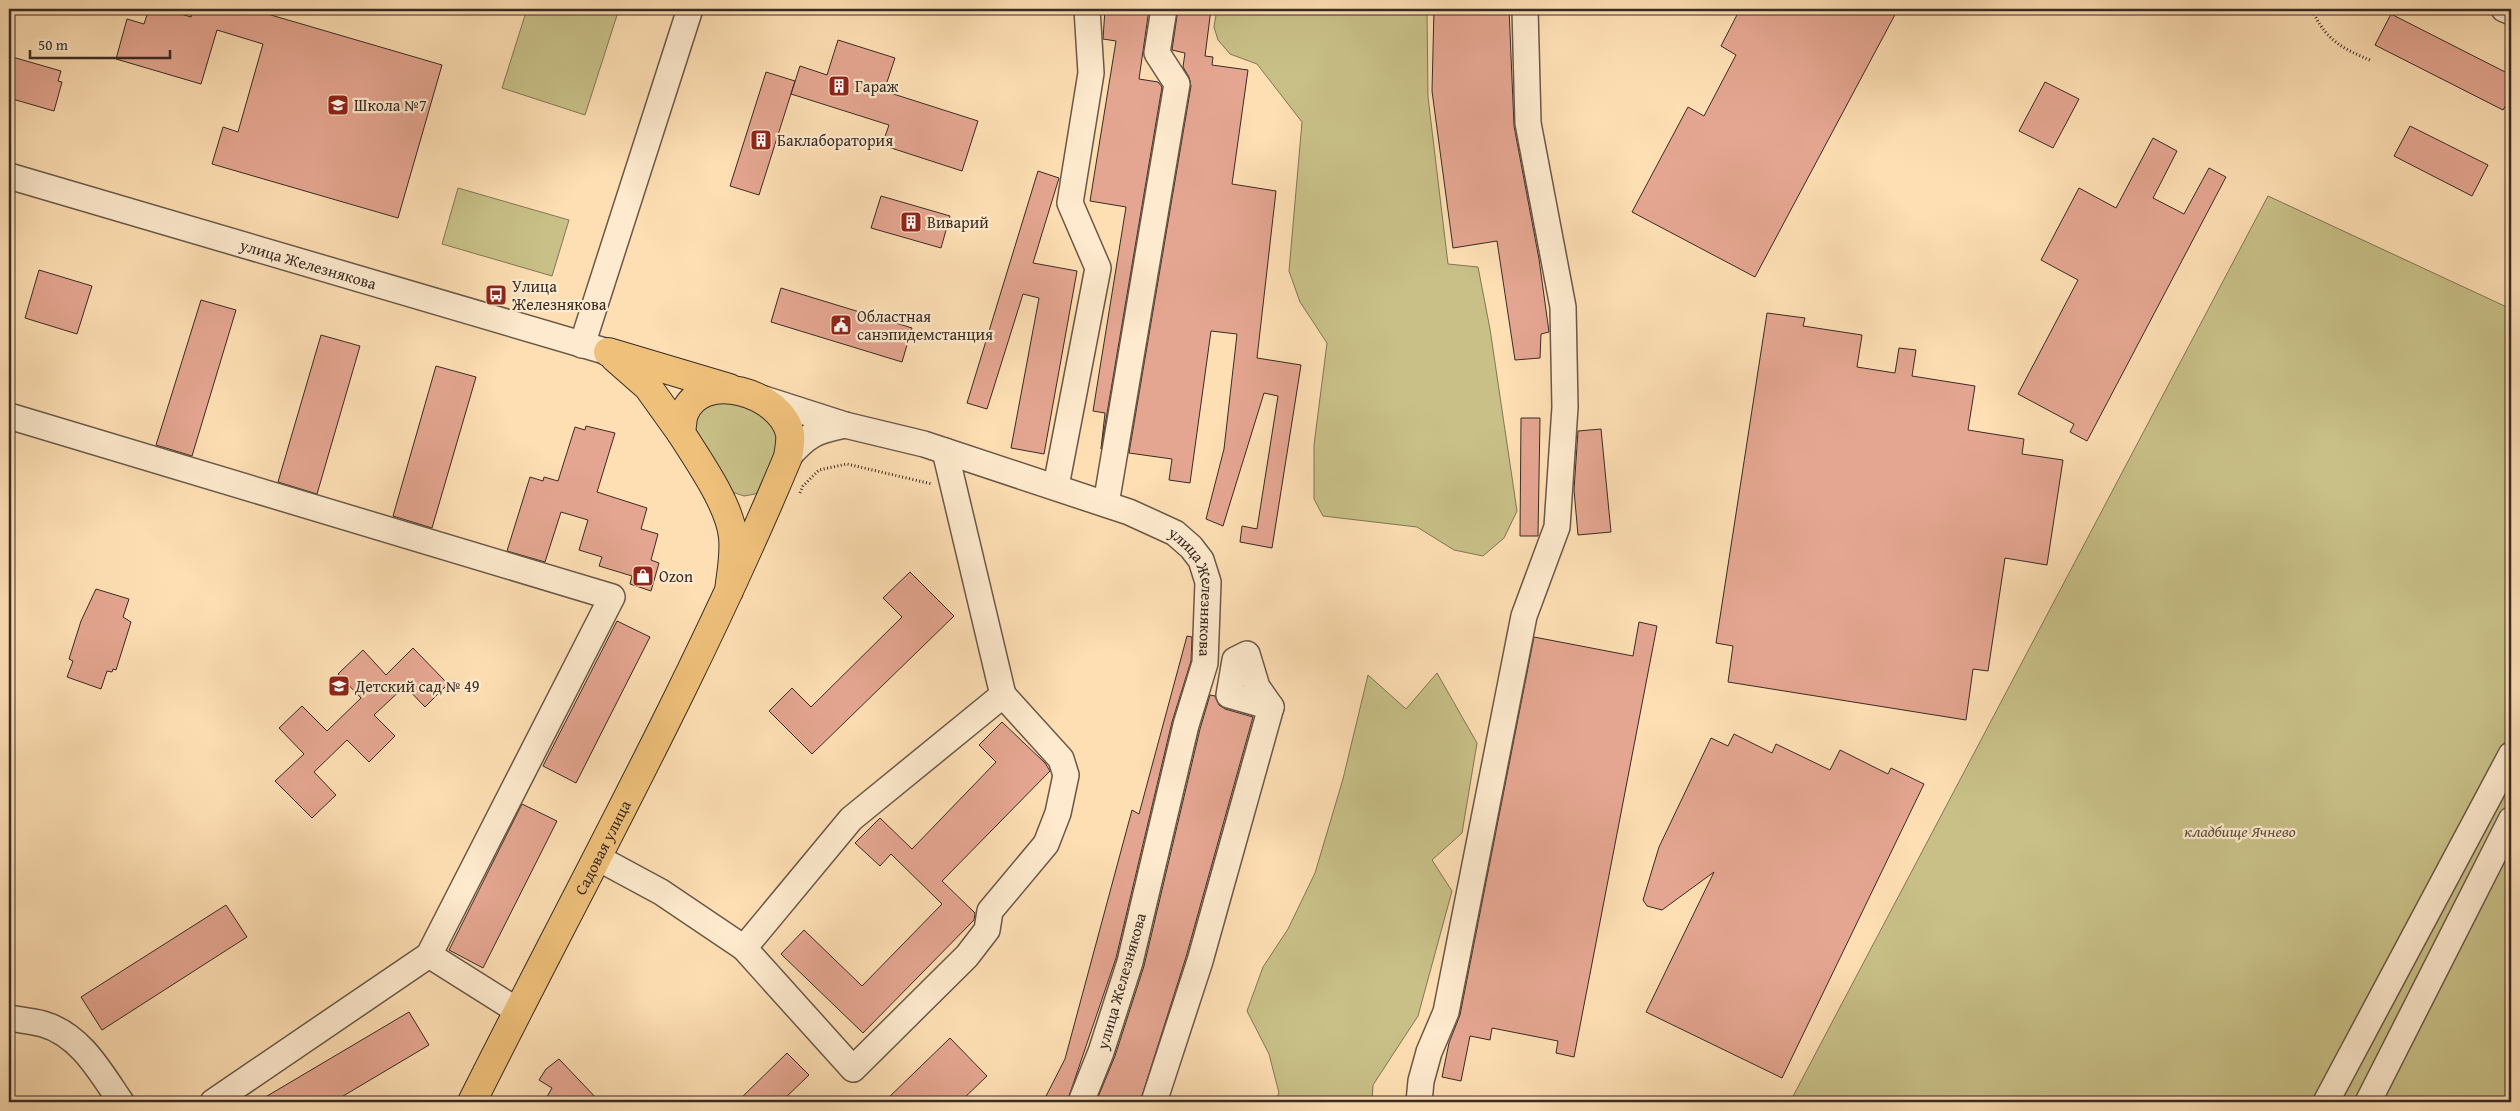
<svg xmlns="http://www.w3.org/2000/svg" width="2520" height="1111" font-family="'Gentium Book Plus',serif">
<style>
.green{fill:#c8c087;stroke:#807656}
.building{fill:#e5a691;stroke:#382b24}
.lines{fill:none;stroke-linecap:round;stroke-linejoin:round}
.minor-casing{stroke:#6a5848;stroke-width:28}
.major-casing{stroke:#382b24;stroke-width:30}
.path{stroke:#382b24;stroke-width:3;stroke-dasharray:1 2.5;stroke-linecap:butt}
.minor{stroke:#feeace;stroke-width:25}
.major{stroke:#efc07a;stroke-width:28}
.labels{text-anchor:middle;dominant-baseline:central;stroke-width:4.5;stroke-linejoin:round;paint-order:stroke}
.poi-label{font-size:16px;fill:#382b24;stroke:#feeace;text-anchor:start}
.street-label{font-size:16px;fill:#382b24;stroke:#feeace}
.park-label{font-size:16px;font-style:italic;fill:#5c503d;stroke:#feeace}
</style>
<rect width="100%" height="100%" fill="#fedfb4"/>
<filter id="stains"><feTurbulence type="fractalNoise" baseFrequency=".004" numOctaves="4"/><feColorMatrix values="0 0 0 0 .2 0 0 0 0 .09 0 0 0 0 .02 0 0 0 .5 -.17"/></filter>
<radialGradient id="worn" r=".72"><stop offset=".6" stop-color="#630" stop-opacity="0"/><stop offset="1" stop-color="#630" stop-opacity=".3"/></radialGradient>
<path class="green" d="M 527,9 L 619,9 L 585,115 L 502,88 Z
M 1217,9 L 1427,9 L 1428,97 L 1448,264 L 1478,267 L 1490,329 L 1517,511 L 1504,538 L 1483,556 L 1454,550 L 1417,527 L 1323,516 L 1314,499 L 1314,445 L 1327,343 L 1300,302 L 1289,271 L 1302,122 L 1257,64 L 1230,54 L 1218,40 L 1214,27 Z
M 458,188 L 569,220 L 552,276 L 442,244 Z
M 2268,196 L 2511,309 L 2511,1102 L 1790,1102 Z
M 713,401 L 756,407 L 772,422 L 779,436 L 778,455 L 764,487 L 755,494 L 744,496 L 729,491 L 692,431 C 695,415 700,409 713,401 Z
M 1437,673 L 1477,743 L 1462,833 L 1432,860 L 1452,891 L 1418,1016 L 1373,1085 L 1372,1102 L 1274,1102 L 1279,1093 L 1269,1054 L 1247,1011 L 1263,967 L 1288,929 L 1315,873 L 1343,779 L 1368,675 L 1406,709 Z"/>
<path class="building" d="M 149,9 L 164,9 L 191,17 L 193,9 L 266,9 L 264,13 L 442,65 L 398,218 L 212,164 L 223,127 L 238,132 L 263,44 L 217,30 L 201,84 L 116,59 L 127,19 L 144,24 Z
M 1105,9 L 1149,9 L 1139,79 L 1158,82 L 1162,87 L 1101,449 L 1105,413 L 1093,411 L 1126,207 L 1090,201 L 1116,41 L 1103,39 Z
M 1178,9 L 1211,9 L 1205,56 L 1213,57 L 1212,65 L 1248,70 L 1232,184 L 1276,191 L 1257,358 L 1301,365 L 1272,548 L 1240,542 L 1242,526 L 1257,529 L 1278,396 L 1264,393 L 1223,526 L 1206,519 L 1224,449 L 1237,334 L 1211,331 L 1190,483 L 1169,480 L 1172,459 L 1129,453 L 1191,86 L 1189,77 L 1183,67 L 1185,53 L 1172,50 Z
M 1434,9 L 1509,9 L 1514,126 L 1539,259 L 1549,332 L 1541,334 L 1540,358 L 1515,360 L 1497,241 L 1453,248 L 1432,91 Z
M 1740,9 L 1898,9 L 1755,277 L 1632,212 L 1688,107 L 1704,116 L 1736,55 L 1721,46 Z
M 2391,14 L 2511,75 L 2511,108 L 2506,105 L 2503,110 L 2375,45 Z
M 838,40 L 895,58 L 884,91 L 978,121 L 962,171 L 882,145 L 889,125 L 791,94 L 800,66 L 827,75 Z
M 9,56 L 61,71 L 58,81 L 62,82 L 54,111 L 9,98 Z
M 766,72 L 795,81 L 759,195 L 730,186 Z
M 2045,82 L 2079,99 L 2053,148 L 2019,131 Z
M 2410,126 L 2488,165 L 2472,196 L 2394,156 Z
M 2153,138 L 2177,151 L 2153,198 L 2184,214 L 2209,168 L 2226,177 L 2087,441 L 2070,432 L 2074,424 L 2018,394 L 2078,280 L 2041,260 L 2079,188 L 2116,208 Z
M 1038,171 L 1059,178 L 1033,263 L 1077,271 L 1044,454 L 1011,448 L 1039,298 L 1023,294 L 987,409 L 967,403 Z
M 881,196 L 950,216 L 941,248 L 871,228 Z
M 39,270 L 92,286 L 77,334 L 25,318 Z
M 781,288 L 912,328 L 902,362 L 771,322 Z
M 201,300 L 236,310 L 192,456 L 156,445 Z
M 1767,313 L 1805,318 L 1803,326 L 1862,335 L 1857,367 L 1895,373 L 1899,348 L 1916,350 L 1912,376 L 1975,386 L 1968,430 L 2024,439 L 2022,454 L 2063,460 L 2047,565 L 2005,558 L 1988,671 L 1973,669 L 1966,720 L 1728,682 L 1733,646 L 1716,643 Z
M 321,335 L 360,346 L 317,494 L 278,482 Z
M 436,366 L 476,377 L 432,528 L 393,516 Z
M 1521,418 L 1540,418 L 1538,536 L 1520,536 Z
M 586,426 L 615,433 L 597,492 L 647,508 L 641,529 L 658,534 L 651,560 L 659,563 L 651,591 L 630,584 L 632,576 L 599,566 L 602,557 L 579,550 L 588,520 L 561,512 L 545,562 L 507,551 L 530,477 L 543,481 L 544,477 L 558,481 L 575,427 L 585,430 Z
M 1601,429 L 1611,532 L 1578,535 L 1574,490 L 1578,431 Z
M 910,572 L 954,616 L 812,754 L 769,711 L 792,688 L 811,707 L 902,617 L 883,598 Z
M 96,589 L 129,599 L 123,617 L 131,622 L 116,670 L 113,669 L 112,672 L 107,671 L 101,689 L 67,677 L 73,661 L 69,659 L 81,621 Z
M 617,621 L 650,637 L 576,783 L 543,766 Z
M 1639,622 L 1657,626 L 1574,1057 L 1556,1053 L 1558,1041 L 1492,1028 L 1490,1040 L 1470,1036 L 1461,1081 L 1442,1077 L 1449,1043 L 1460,1015 L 1534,637 L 1633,656 Z
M 1187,636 L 1192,637 L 1191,661 L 1172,722 L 1116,958 L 1067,1102 L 1043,1102 L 1065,1059 L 1132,810 L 1139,814 Z
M 413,648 L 448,684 L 425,707 L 405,686 L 374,715 L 395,736 L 369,762 L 347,740 L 314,772 L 336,795 L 312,818 L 275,781 L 304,754 L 279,728 L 302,706 L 327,731 L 361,698 L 338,674 L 363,650 L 386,675 Z
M 1210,695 L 1215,696 L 1219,705 L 1225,709 L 1253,717 L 1186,957 L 1140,1102 L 1096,1102 L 1115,1056 L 1144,966 L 1200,729 Z
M 1002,722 L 1045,763 L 1050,771 L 942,881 L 975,913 L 974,920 L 863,1033 L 781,954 L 804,930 L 862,986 L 942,904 L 891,854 L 880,866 L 855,843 L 880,818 L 912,849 L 996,762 L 979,745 Z
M 1734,734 L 1772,753 L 1776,744 L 1830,770 L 1840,750 L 1888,774 L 1891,768 L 1924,784 L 1782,1078 L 1646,1012 L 1714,872 L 1662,910 L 1647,906 L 1643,900 L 1659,847 L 1711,738 L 1728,746 Z
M 522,804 L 557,821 L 483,968 L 449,950 Z
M 226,905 L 247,937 L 102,1030 L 81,997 Z
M 409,1012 L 429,1045 L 333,1102 L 257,1102 Z
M 950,1038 L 987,1076 L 960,1102 L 884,1102 Z
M 787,1053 L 809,1075 L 781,1102 L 737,1102 Z
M 559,1059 L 600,1102 L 544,1102 L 552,1088 L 539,1080 L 546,1069 Z"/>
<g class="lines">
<g class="minor-casing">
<g id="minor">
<path d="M 2504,9 L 2511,12"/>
<path id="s1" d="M 9,176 L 608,352"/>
<path d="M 582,345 L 690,9"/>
<path id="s2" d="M 761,398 L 845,425 L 924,444 L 1129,512 L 1175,533 L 1191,547 L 1201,560 L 1208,582 L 1205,663 L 1186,725 L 1130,962 L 1101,1052 L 1081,1102"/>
<path d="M 9,416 L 612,597 L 429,955 L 213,1102"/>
<path d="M 788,457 C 808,434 816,431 845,425"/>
<path d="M 1056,486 L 1098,268 L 1070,203 L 1091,73 L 1087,9"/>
<path d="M 1106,504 L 1177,84 L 1157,53 L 1164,9"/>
<path d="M 1247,654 L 1257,687 L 1271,707 L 1229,695 L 1235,660 Z"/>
<path d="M 598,858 L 661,892 L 744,948 L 853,1069 L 967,956 L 987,930 L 990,911 L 1046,844 L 1058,813 L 1066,775 L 1061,759 L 1003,695"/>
<path d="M 744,948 L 851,819 L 1003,695 L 945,451"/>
<path d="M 429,955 L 518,1011"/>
<path d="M 9,1018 C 20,1020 32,1021 43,1024 C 81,1035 101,1073 121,1102"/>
<path d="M 1154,1102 L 1200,961 L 1271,707"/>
<path d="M 1419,1102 L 1421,1081 L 1429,1052 L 1446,1012 L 1524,616 L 1557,527 L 1565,407 L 1563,307 L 1528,123 L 1525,9"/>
<path d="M 2326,1102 L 2511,755"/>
<path d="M 2368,1102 L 2511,820"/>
</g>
</g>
<g class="major-casing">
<g id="major">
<path d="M 608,352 L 729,388"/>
<path d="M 615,358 L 648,387 L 681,433"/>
<path id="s3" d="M 472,1102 C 579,888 696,678 788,457 C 789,450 791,441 790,434 C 782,393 701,368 684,414 C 682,420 682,427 681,433 C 698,460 730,505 733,537 C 735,555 731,573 729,591"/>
</g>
</g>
<path class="path" d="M 2314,14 C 2328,42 2344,49 2372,61
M 800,493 L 803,486 L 819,470 L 847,464 L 932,484"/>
<use href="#minor" class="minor"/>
<use href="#major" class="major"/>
</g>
<defs>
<g id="building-square" transform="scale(1.125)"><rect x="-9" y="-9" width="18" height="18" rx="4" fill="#8f2418" stroke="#feeace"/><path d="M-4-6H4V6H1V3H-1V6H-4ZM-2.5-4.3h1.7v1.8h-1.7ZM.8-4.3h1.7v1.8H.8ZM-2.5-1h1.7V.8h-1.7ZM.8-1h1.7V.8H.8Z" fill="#fff"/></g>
<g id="school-square" transform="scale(1.125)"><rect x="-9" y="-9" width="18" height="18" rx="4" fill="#8f2418" stroke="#feeace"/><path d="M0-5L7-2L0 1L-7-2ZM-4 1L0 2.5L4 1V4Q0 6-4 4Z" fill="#fff"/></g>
<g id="bus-square" transform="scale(1.125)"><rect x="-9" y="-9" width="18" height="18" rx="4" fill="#8f2418" stroke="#feeace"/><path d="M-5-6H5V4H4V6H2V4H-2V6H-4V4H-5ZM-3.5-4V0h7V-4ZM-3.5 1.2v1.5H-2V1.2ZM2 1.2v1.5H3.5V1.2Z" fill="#fff"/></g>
<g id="civic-square" transform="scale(1.125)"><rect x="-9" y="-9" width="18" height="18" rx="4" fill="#8f2418" stroke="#feeace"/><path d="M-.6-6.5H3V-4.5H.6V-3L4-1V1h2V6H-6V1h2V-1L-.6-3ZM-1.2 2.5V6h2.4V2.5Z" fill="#fff"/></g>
<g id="shop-square" transform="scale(1.125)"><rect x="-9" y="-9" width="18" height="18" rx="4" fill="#8f2418" stroke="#feeace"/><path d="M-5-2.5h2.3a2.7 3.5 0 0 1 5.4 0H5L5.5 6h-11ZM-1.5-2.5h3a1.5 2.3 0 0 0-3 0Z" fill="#fff"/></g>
</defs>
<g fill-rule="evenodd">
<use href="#building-square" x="839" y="86"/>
<use href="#school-square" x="338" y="105"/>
<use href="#building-square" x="761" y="140"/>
<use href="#building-square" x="911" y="222"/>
<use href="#bus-square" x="496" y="295"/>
<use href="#civic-square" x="841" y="325"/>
<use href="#shop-square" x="643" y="576"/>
<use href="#school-square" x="339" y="686"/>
</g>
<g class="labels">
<g class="poi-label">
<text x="855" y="86">Гараж</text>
<text x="354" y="105">Школа №7</text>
<text x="777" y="140">Баклаборатория</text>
<text x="927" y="222">Виварий</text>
<text x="512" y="286">Улица<tspan x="512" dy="18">Железнякова</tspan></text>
<text x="857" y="316">Областная<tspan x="857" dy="18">санэпидемстанция</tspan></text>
<text x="659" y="576">Ozon</text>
<text x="355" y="686">Детский сад № 49</text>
</g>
<g class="street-label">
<text stroke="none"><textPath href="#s1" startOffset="312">улица Железнякова</textPath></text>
<text stroke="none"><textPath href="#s2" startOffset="501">улица Железнякова</textPath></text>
<text stroke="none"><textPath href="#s3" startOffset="286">Садовая улица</textPath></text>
<text transform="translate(1121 981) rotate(-74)">улица Железнякова</text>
</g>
<g class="park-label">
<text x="2240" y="831">кладбище Ячнево</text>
</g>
</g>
<rect width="2520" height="1111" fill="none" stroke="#fedfb4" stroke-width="30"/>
<rect x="10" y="10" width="2500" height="1091" fill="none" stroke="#382b24" stroke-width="2.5"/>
<rect x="15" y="15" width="2490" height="1081" fill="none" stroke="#382b24"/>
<path d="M30 50v8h140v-8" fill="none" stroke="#382b24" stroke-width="2.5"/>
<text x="38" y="50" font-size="15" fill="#382b24" stroke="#feeace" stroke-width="4" paint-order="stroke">50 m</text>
<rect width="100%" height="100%" filter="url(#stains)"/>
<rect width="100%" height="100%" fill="url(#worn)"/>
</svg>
